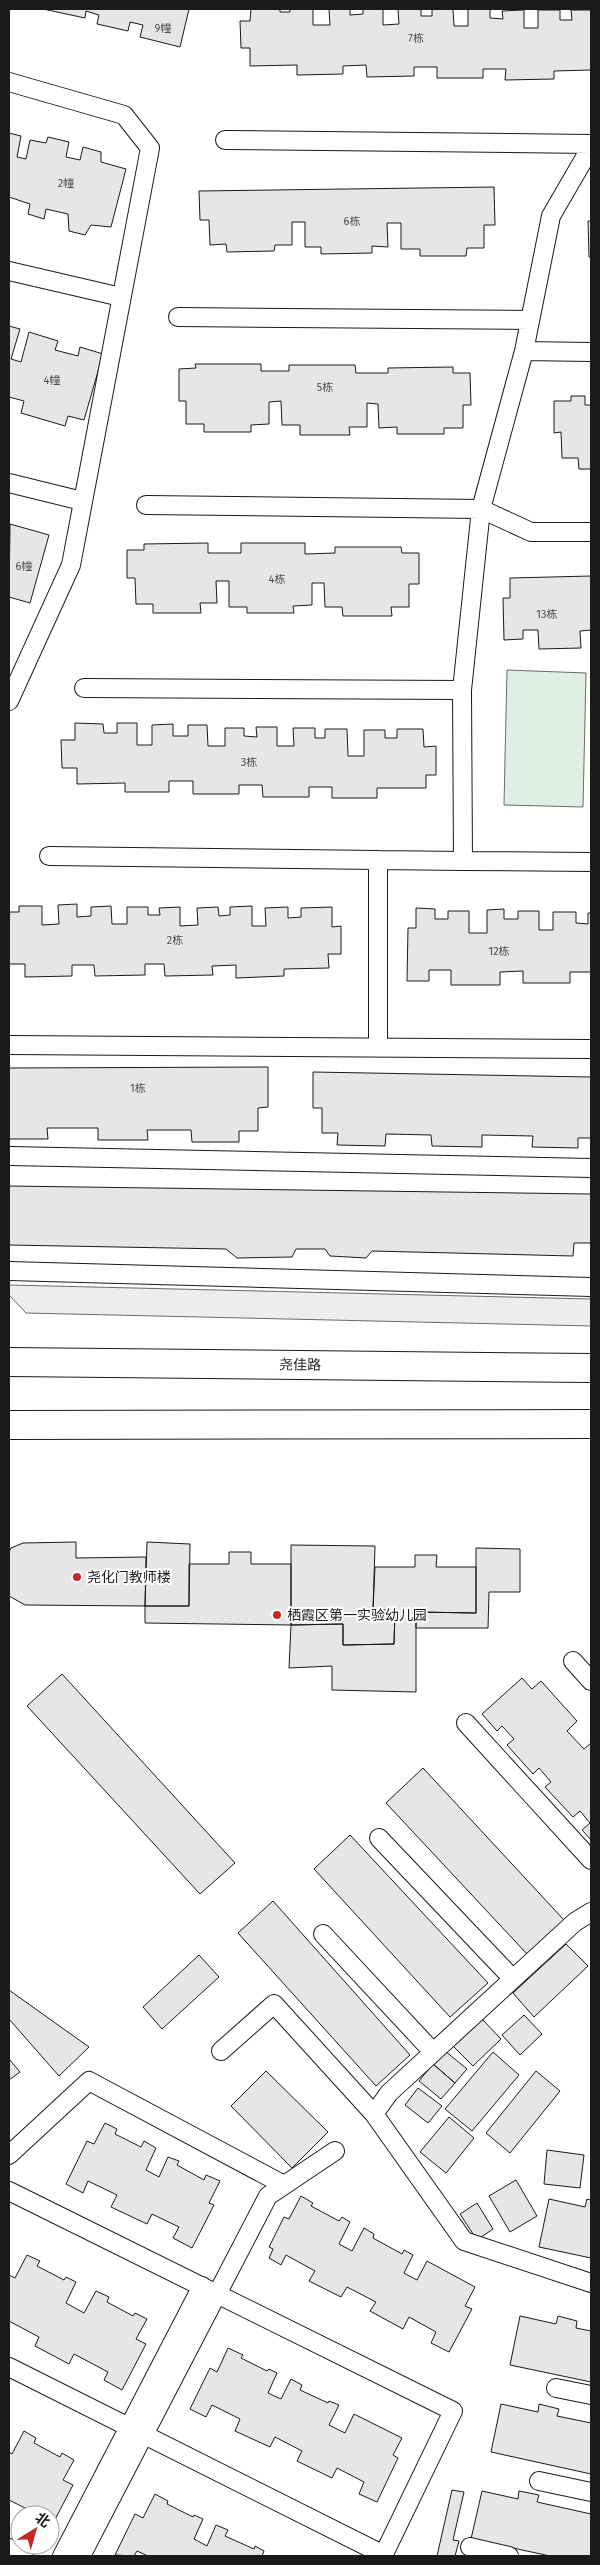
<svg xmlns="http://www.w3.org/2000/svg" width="600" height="2565" font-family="'Fira Sans','Noto Sans SC',sans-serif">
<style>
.green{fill:#e0efe3;stroke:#6a6a6a}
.parking{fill:#ededed;stroke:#6a6a6a}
.building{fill:#e6e6e6;stroke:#1a1a1a}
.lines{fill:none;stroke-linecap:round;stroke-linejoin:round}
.lane-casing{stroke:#1a1a1a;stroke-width:20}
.secondary-casing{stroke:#1a1a1a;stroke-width:30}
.lane{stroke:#fff;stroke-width:18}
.secondary{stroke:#fff;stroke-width:28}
.poi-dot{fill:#c62828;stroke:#fff;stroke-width:2}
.labels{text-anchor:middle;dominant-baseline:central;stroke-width:4;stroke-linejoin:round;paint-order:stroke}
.number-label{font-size:11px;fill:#4d4d4d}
.street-label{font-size:14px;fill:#1a1a1a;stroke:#fff}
.poi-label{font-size:14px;fill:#1a1a1a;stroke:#fff;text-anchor:start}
</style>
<rect width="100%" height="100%" fill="#fff"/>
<path class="green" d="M 507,670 L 586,673 L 583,807 L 504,805 Z"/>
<path class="parking" d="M 9,1285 L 591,1299 L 591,1326 L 26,1313 L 9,1295 Z"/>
<path class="building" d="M 43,9 L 189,9 L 180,47 L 140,37 L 143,25 L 130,22 L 128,31 L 97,24 L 99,15 L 86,11 L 85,18 Z
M 251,9 L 280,9 L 280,12 L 290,12 L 290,9 L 313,9 L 313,25 L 330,25 L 329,9 L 350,9 L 350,15 L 363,14 L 363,9 L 383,9 L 383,25 L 399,24 L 398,9 L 421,9 L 421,16 L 432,16 L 432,9 L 453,9 L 454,26 L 468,26 L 468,9 L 490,9 L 490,18 L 503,19 L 502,11 L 524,10 L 524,28 L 538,28 L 538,10 L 560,10 L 560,20 L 572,20 L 571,10 L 591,10 L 591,70 L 554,71 L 554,79 L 505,80 L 506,69 L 483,69 L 483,78 L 437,78 L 437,67 L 414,67 L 414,76 L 367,77 L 366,65 L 343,66 L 343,74 L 297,75 L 297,65 L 250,66 L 250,48 L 241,48 L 240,21 L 250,21 Z
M 9,133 L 21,136 L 17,157 L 26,159 L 30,140 L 46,143 L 48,137 L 69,142 L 66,157 L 80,160 L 83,147 L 101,152 L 101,162 L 126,169 L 111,227 L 91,225 L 85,235 L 69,231 L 68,214 L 46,209 L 44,219 L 28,214 L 30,204 L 9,197 Z
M 494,187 L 495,225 L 484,225 L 484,248 L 467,248 L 466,256 L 420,256 L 420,249 L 401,249 L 401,223 L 387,223 L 388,247 L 372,246 L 372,253 L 321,254 L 321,247 L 305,247 L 305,222 L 292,222 L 292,245 L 275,245 L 274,251 L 227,252 L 226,244 L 210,245 L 209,220 L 200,220 L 199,191 Z
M 588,221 L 591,221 L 591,257 L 589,257 Z
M 9,326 L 20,329 L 11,359 L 21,362 L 29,332 L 58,341 L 55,350 L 78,356 L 80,347 L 103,354 L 84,420 L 68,416 L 65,426 L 21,413 L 24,401 L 9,397 Z
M 195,364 L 261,364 L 261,371 L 289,371 L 289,365 L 355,365 L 356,373 L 388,373 L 388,368 L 453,367 L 453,373 L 470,373 L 471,405 L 463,405 L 463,428 L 444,428 L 444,434 L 397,434 L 397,427 L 379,428 L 378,404 L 367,403 L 367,427 L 349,427 L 350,435 L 300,435 L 300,425 L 282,425 L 281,401 L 269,402 L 269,424 L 251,425 L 251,432 L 204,432 L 204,424 L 186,424 L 186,401 L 179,401 L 179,369 L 196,368 Z
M 571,396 L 585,396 L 585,405 L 591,405 L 591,469 L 579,469 L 578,458 L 562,458 L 561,432 L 554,433 L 554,401 L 571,401 Z
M 10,524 L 49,535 L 30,603 L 9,597 Z
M 208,543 L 208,553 L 241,553 L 241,543 L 305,543 L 305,554 L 335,553 L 335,547 L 401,547 L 402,553 L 419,553 L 419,584 L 409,584 L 409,607 L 391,607 L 392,616 L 343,616 L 342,607 L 325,607 L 324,583 L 312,583 L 312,605 L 293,606 L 294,613 L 247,613 L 247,607 L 229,607 L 229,581 L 216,581 L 217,603 L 200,603 L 201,613 L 153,613 L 153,604 L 136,604 L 135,578 L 127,578 L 127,550 L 144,550 L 144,544 Z
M 591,576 L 591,630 L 580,631 L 581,648 L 539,649 L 538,630 L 523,630 L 523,639 L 504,640 L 503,598 L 510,598 L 510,578 Z
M 75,723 L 103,724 L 104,733 L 117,733 L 117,723 L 137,723 L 137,745 L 152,745 L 152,725 L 173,724 L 173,736 L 188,736 L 188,725 L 207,725 L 208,746 L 225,746 L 225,728 L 244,728 L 244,736 L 257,737 L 256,727 L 277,727 L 277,746 L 294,746 L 293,728 L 315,728 L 315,738 L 325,738 L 325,729 L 347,729 L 348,756 L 364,756 L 364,730 L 385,730 L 385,738 L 397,738 L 397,729 L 423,729 L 424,747 L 436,746 L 436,775 L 426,775 L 426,788 L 377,788 L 377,798 L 332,798 L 332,787 L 309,787 L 309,797 L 263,797 L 262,785 L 239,785 L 239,794 L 193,794 L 193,781 L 169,781 L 169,792 L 125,792 L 125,783 L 77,784 L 77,768 L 62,768 L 61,740 L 75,740 Z
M 9,904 L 9,912 L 19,912 L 19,906 L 42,906 L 42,925 L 59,924 L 58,905 L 77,904 L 77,917 L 91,916 L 91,907 L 111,906 L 112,924 L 127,924 L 127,907 L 148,907 L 148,915 L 160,915 L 159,908 L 180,907 L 180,926 L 198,925 L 197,908 L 218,907 L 219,916 L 230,915 L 230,907 L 252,906 L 252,926 L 266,926 L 265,908 L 288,907 L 288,918 L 301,917 L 301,908 L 332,907 L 332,927 L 341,926 L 341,954 L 328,954 L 329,968 L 284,969 L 284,976 L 236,978 L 236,965 L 212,966 L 213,975 L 165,976 L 164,964 L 145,964 L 145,975 L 95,976 L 94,965 L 72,965 L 72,976 L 25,977 L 25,964 L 9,964 Z
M 416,908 L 435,909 L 435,919 L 448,919 L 448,911 L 469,911 L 469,933 L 487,933 L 487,910 L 504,909 L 504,919 L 518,919 L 518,911 L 539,911 L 539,930 L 553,930 L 553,912 L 576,912 L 576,923 L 588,924 L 588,913 L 591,913 L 591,972 L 570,972 L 570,983 L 523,983 L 523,971 L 500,972 L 500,985 L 451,985 L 451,970 L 429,970 L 429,981 L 407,981 L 408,928 L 416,928 Z
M 268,1067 L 268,1107 L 258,1108 L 258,1131 L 239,1131 L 239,1142 L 192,1142 L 191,1130 L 147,1130 L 148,1140 L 98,1140 L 98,1128 L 47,1128 L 48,1139 L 9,1139 L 9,1068 Z
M 313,1072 L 591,1077 L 591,1138 L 578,1138 L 578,1148 L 532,1147 L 533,1136 L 482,1135 L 482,1147 L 432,1146 L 431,1135 L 386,1134 L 385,1146 L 337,1145 L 338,1133 L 322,1133 L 322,1108 L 313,1108 Z
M 9,1186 L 591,1194 L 591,1243 L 574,1243 L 573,1256 L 372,1251 L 366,1258 L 330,1256 L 325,1249 L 296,1249 L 292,1257 L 237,1258 L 226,1249 L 9,1245 Z
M 76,1542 L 76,1558 L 146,1557 L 145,1606 L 25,1605 L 9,1596 L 9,1552 L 11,1548 L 23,1543 Z
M 147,1542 L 190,1544 L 189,1606 L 145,1606 Z
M 291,1545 L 375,1546 L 373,1609 L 395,1611 L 394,1644 L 343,1645 L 343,1624 L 291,1625 Z
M 476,1548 L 520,1549 L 520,1592 L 489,1592 L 488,1628 L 416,1628 L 416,1612 L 476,1613 Z
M 229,1552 L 251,1552 L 251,1564 L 291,1564 L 291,1625 L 145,1623 L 145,1606 L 189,1606 L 189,1564 L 229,1564 Z
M 415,1555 L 437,1555 L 436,1567 L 476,1567 L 476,1613 L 416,1612 L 416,1692 L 332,1690 L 332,1666 L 289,1668 L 291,1625 L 343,1624 L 343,1645 L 394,1644 L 395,1611 L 373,1609 L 375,1567 L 415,1567 Z
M 62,1674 L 235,1863 L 200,1894 L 27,1706 Z
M 522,1678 L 532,1689 L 541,1681 L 577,1721 L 567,1731 L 584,1749 L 591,1743 L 591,1840 L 582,1830 L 590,1823 L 580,1811 L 573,1817 L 545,1787 L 551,1782 L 539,1768 L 533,1774 L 507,1745 L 514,1739 L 502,1726 L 497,1731 L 482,1714 Z
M 423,1768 L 564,1920 L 527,1954 L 386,1803 Z
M 350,1835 L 488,1983 L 450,2017 L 314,1869 Z
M 273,1901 L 410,2055 L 376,2086 L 238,1933 Z
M 566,1944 L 588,1966 L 534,2017 L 513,1993 Z
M 199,1955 L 219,1977 L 162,2029 L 143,2007 Z
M 9,1990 L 89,2047 L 59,2076 L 9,2019 Z
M 524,2015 L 542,2034 L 520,2055 L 502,2035 Z
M 482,2019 L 501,2039 L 473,2066 L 453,2046 Z
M 445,2051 L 467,2069 L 455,2083 L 433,2064 Z
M 493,2052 L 519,2075 L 472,2131 L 445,2109 Z
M 9,2059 L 20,2072 L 9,2080 Z
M 433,2064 L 455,2083 L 441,2099 L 419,2081 Z
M 266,2071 L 328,2132 L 292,2168 L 231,2106 Z
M 536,2071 L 560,2091 L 510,2153 L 486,2133 Z
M 418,2088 L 442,2106 L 428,2123 L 405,2105 Z
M 449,2117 L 474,2138 L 446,2173 L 420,2152 Z
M 105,2123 L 117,2129 L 115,2134 L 141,2147 L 144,2141 L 156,2148 L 146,2170 L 159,2177 L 168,2157 L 179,2161 L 177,2165 L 204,2180 L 206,2175 L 220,2181 L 209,2203 L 214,2205 L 192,2248 L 173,2238 L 179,2227 L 152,2214 L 147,2224 L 111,2207 L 117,2195 L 88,2181 L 83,2193 L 66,2184 L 87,2141 L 94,2144 Z
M 547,2150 L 584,2155 L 580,2188 L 544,2184 Z
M 516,2180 L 537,2216 L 510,2232 L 489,2196 Z
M 301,2196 L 313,2203 L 311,2206 L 339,2221 L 342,2217 L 350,2222 L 339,2244 L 352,2251 L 364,2228 L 374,2234 L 373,2238 L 402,2254 L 404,2250 L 413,2255 L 404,2273 L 417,2280 L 427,2261 L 475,2287 L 465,2306 L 472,2309 L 449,2352 L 431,2343 L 436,2332 L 409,2317 L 403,2329 L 370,2311 L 376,2302 L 347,2287 L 341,2297 L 309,2281 L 315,2271 L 286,2255 L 281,2265 L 269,2258 L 273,2249 L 269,2247 L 284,2217 L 289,2219 Z
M 549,2199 L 585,2207 L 587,2199 L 591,2200 L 591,2258 L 539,2247 Z
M 477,2203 L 493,2229 L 477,2240 L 460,2214 Z
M 27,2255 L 40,2261 L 37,2266 L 64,2280 L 66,2277 L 76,2282 L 66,2303 L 84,2313 L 96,2291 L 109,2297 L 107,2302 L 133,2316 L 135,2313 L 147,2319 L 136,2339 L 146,2344 L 122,2390 L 104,2380 L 108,2372 L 74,2354 L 69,2364 L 35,2346 L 39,2337 L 9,2321 L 9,2275 L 15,2278 Z
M 520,2316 L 556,2324 L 558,2316 L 577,2321 L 576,2328 L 591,2331 L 591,2382 L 510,2365 Z
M 228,2348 L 243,2355 L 241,2358 L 267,2371 L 269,2369 L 277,2373 L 268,2393 L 281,2399 L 291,2379 L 302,2385 L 300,2390 L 328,2403 L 329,2401 L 339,2405 L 329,2425 L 345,2433 L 354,2414 L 402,2438 L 393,2455 L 398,2458 L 377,2502 L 359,2494 L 364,2482 L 337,2468 L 332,2478 L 297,2461 L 302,2451 L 275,2437 L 270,2447 L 235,2431 L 240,2419 L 212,2405 L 206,2417 L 190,2409 L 210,2368 L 217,2372 Z
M 501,2404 L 538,2412 L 539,2404 L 559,2409 L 557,2416 L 591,2423 L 591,2474 L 491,2452 Z
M 24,2431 L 36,2438 L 34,2443 L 60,2457 L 62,2453 L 74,2460 L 63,2480 L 73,2485 L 50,2529 L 50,2515 L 34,2515 L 35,2513 L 9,2500 L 9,2452 L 12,2454 Z
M 452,2490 L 464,2492 L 453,2540 L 459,2541 L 455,2556 L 437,2556 Z
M 482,2491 L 518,2499 L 519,2491 L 539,2495 L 537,2502 L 591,2514 L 591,2556 L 550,2556 L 471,2539 Z
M 155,2494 L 168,2501 L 167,2504 L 193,2517 L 194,2515 L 203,2519 L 194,2539 L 207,2546 L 216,2525 L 228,2530 L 225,2536 L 254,2549 L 255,2546 L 264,2551 L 262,2556 L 148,2556 L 137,2551 L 134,2556 L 115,2555 L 135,2514 L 143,2518 Z"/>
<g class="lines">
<g class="lane-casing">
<path id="lane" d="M 9,82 L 124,115 L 150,148 L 71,565 L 9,701
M 225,140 L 591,144
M 591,147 L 551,216 L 524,351 L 481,509 L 462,690 L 463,861 L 591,862
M 9,271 L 121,297
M 178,317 L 530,320
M 524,351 L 591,352
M 9,483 L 82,501
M 146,505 L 481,509 L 531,532 L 591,532
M 84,688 L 462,690
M 49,856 L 378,860 L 378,1048
M 378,860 L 463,861
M 9,1045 L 591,1049
M 9,1156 L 591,1168
M 9,1271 L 591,1287
M 573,1661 L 591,1681
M 466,1723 L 591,1860
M 379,1838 L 513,1979
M 591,1912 L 575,1922 L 389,2093 L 374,2114 L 464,2241 L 591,2283
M 323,1934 L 433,2052
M 221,2051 L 274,2004 L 374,2114
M 9,2155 L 89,2081 L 284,2185
M 9,2191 L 453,2411 L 383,2556
M 9,2367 L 384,2555
M 556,2388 L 591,2395
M 539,2481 L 591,2492
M 470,2547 L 509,2556
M 9,2548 L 24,2556
M 62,2556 L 202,2286
M 81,2556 L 268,2196 L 335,2151"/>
</g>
<g class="secondary-casing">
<path id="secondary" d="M 9,1362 L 591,1368
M 9,1425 L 591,1424"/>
</g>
<use href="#lane" class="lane"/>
<use href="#secondary" class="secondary"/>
</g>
<g class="poi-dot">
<circle cx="77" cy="1577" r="5"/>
<circle cx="277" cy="1615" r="5"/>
</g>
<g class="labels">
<g class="number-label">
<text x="163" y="28">9幢</text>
<text x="416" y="38">7栋</text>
<text x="66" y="183">2幢</text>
<text x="352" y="221">6栋</text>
<text x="52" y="380">4幢</text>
<text x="325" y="387">5栋</text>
<text x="24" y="566">6幢</text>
<text x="277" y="579">4栋</text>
<text x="547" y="614">13栋</text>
<text x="249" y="762">3栋</text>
<text x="175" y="940">2栋</text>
<text x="499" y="951">12栋</text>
<text x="138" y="1088">1栋</text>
</g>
<g class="street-label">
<text transform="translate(300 1365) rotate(1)">尧佳路</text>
</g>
<g class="poi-label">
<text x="87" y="1577">尧化门教师楼</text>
<text x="287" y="1615">栖霞区第一实验幼儿园</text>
</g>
</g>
<rect width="600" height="2565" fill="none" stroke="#1a1a1a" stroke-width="20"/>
<g transform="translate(35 2530) rotate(37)"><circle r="24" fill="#ffffff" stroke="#a3a3a3"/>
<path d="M0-4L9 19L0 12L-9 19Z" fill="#c62828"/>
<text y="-8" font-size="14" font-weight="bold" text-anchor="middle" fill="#1a1a1a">北</text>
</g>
</svg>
